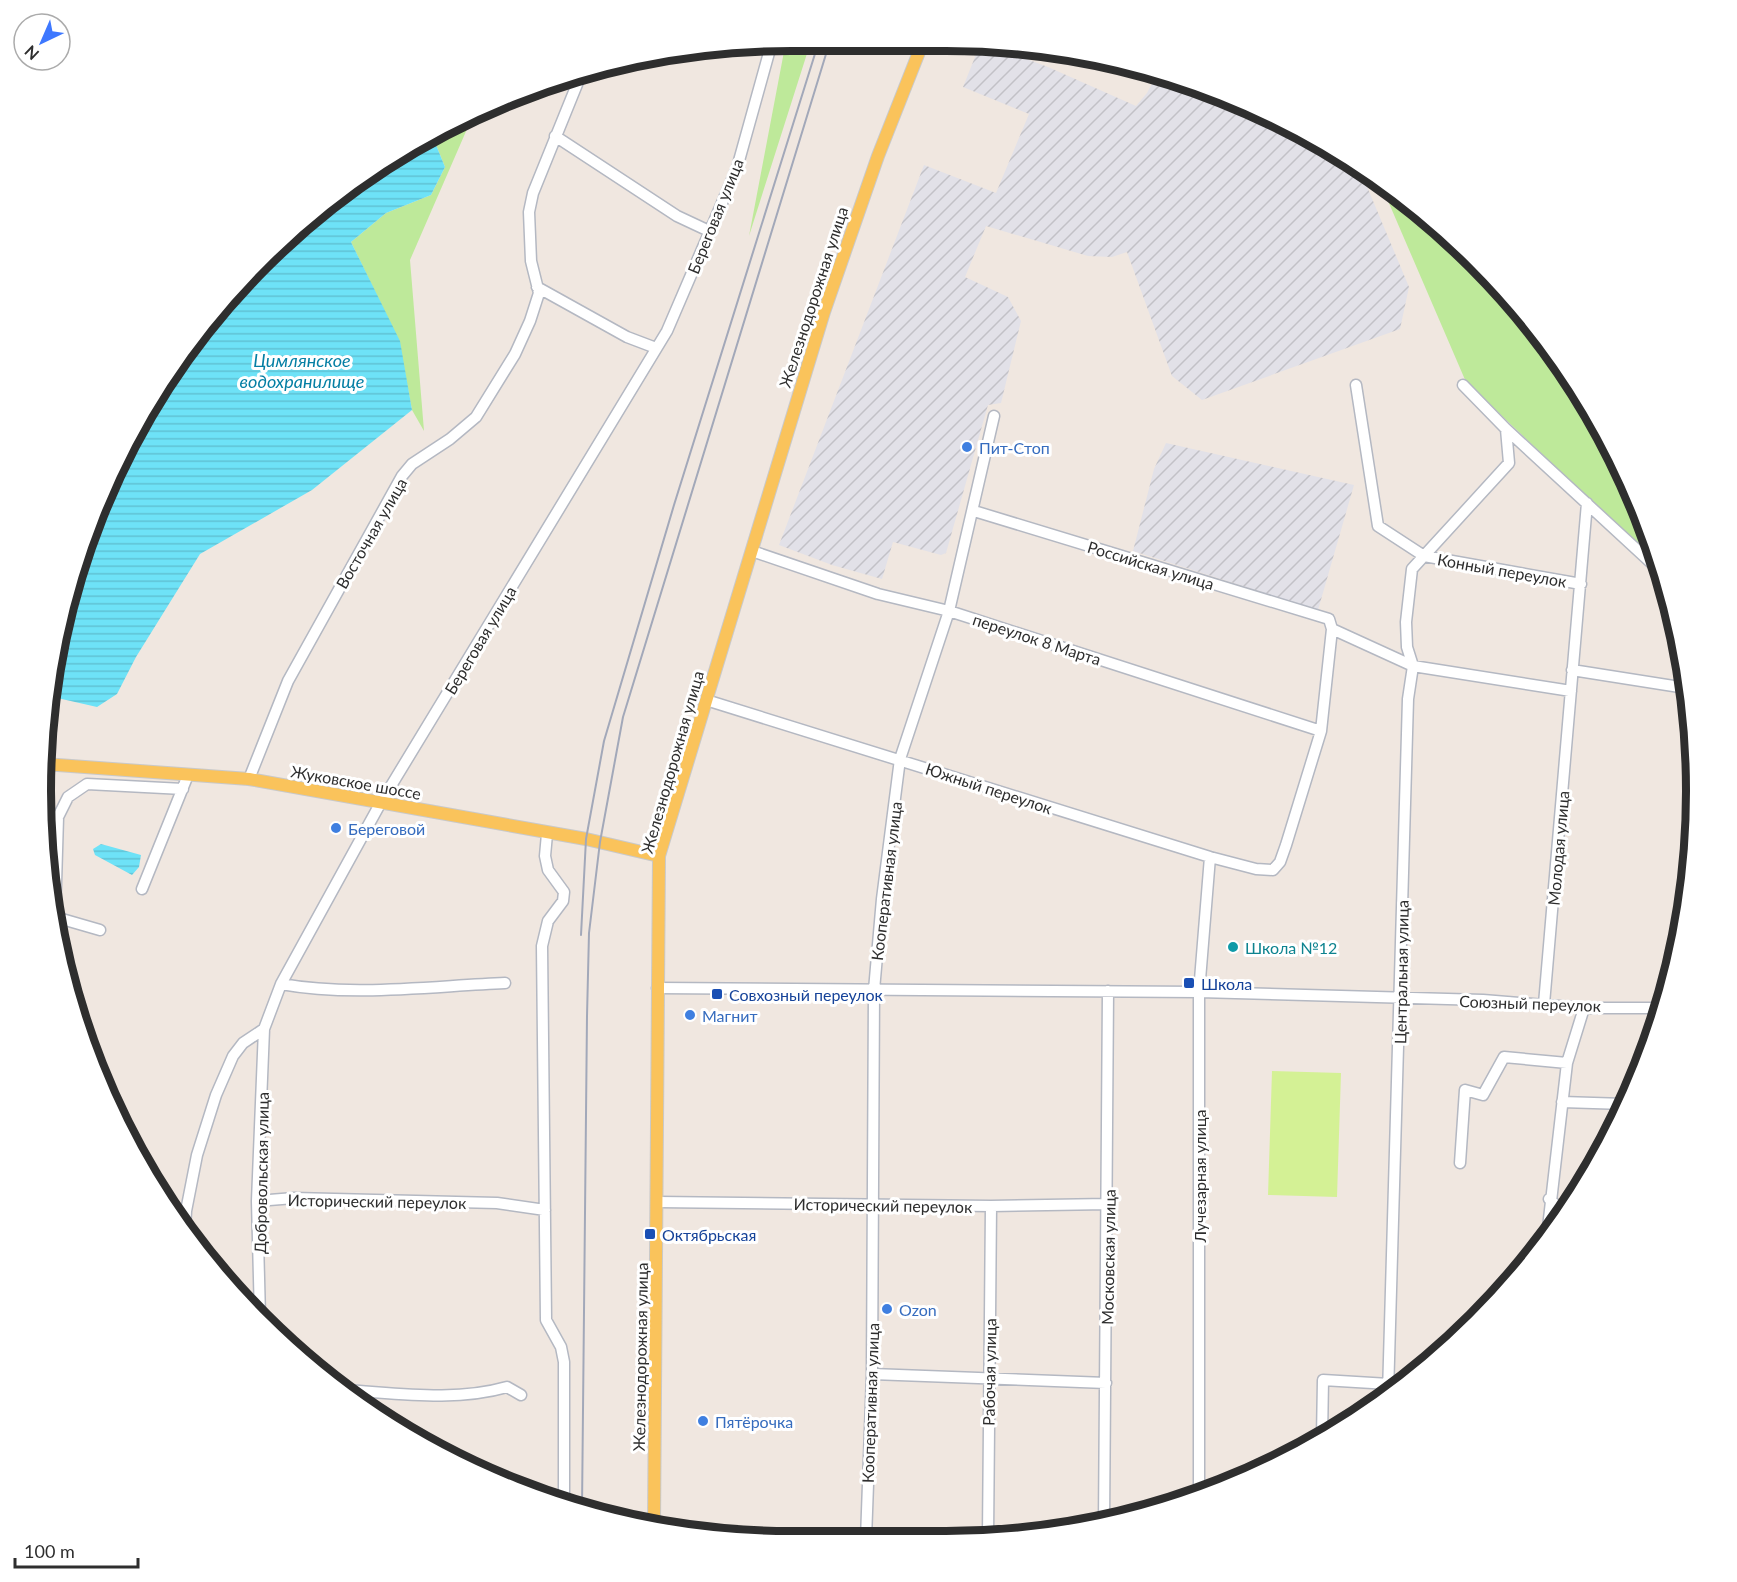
<svg xmlns="http://www.w3.org/2000/svg" width="1737" height="1582" font-family="Lato,sans-serif">
<style>
.industrial{fill:url(#industrial-furrows)}
.grass{fill:#bee99a}
.pitch{fill:#d4f195}
.water{fill:url(#water-rules)}
.lines{fill:none;stroke-linecap:round;stroke-linejoin:round}
.minor-casing{stroke:#b4b8c2;stroke-width:13}
.major-casing{stroke:#c9c9c9;stroke-width:14}
.minor{stroke:#fff;stroke-width:10}
.major{stroke:#fac35b;stroke-width:12}
.rail{stroke:#a2a8b9;stroke-width:2}
.shop-dot{fill:#3f7fe0;stroke:#fff;stroke-width:2}
.culture-dot{fill:#0f9aa8;stroke:#fff;stroke-width:2}
.transit-dot{fill:#1a4fb4;stroke:#fff;stroke-width:2}
.labels{text-anchor:middle;dominant-baseline:central;stroke-width:6;stroke-linejoin:round;paint-order:stroke}
.street-label{font-size:16px;fill:#2e2e2e;stroke:#fff}
.shop-label{font-size:16px;fill:#366cbe;stroke:#fff;text-anchor:start}
.culture-label{font-size:16px;fill:#0d838f;stroke:#fff;text-anchor:start}
.transit-label{font-size:16px;fill:#164399;stroke:#fff;text-anchor:start}
.water-label{font-size:18px;font-style:italic;fill:#057fa4;stroke:#fff}
.rim{fill:none;stroke:#2e2e2e;stroke-width:8}
</style>
<defs>
<pattern id="industrial-furrows" width="10" height="10" patternUnits="userSpaceOnUse" patternTransform="scale(1.5)"><rect width="10" height="10" fill="#e2e1e8"/><path d="M-1 1l2-2M0 10L10 0M9 11l2-2" fill="none" stroke="#c2c1c7"/></pattern>
<pattern id="water-rules" width="6" height="5" patternUnits="userSpaceOnUse" patternTransform="scale(1.5)"><rect width="6" height="5" fill="#6ee2f7"/><path d="M0 2.5h6" fill="none" stroke="#60c2d4"/></pattern>
</defs>
<rect width="100%" height="100%" fill="#f0e7e0"/>
<path class="industrial" d="M 981,42 L 1048,67 L 1136,106 L 1147,93 L 1157,74 L 1234,98 L 1358,165 L 1409,287 L 1400,329 L 1202,400 L 1172,376 L 1127,252 L 1112,257 L 1088,256 L 986,226 L 965,277 L 1008,297 L 1021,321 L 1001,403 L 988,405 L 946,553 L 941,555 L 893,542 L 882,579 L 832,565 L 779,545 L 924,165 L 996,193 L 1029,114 L 963,87 Z
M 1166,443 L 1354,485 L 1318,610 L 1133,551 L 1154,469 Z"/>
<path class="grass" d="M 786,41 L 811,41 L 749,236 Z
M 474,113 L 410,260 L 424,431 L 412,410 L 399,341 L 351,242 L 386,213 L 431,195 L 445,167 L 432,135 L 459,118 Z
M 1379,180 L 1477,261 L 1570,374 L 1639,503 L 1657,563 L 1466,382 Z"/>
<path class="pitch" d="M 1272,1071 L 1341,1073 L 1337,1197 L 1268,1195 Z"/>
<path class="water" d="M 432,135 L 445,167 L 431,195 L 386,213 L 351,242 L 400,341 L 412,410 L 312,490 L 200,554 L 136,657 L 117,694 L 97,707 L 53,697 L 66,597 L 118,459 L 123,456 L 123,450 L 196,334 L 334,196 Z
M 101,844 L 141,855 L 139,867 L 132,875 L 95,855 L 93,849 Z"/>
<g class="lines">
<g class="minor-casing">
<path id="minor" d="M 555,136 L 677,216 L 709,231
M 537,287 L 627,337 L 656,348
M 1356,385 L 1378,526 L 1424,556 L 1581,584
M 1463,385 L 1506,429 L 1660,571
M 752,551 L 878,594 L 949,611 L 1321,731
M 1332,629 L 1413,666 L 1571,691
M 1572,670 L 1686,688
M 706,700 L 1210,857 L 1256,869 L 1273,870 L 1280,862 L 1286,845 L 1321,731 L 1332,629 L 1329,619 L 974,511
M 249,779 L 288,681 L 402,476 L 412,464 L 450,439 L 476,417 L 515,354 L 530,321 L 539,293 L 531,261 L 529,212 L 533,193 L 580,77
M 547,834 L 545,856 L 548,870 L 564,892 L 563,901 L 548,921 L 542,946 L 546,1320 L 561,1347 L 564,1362 L 564,1505
M 142,889 L 188,775
M 100,930 L 55,917 L 58,817 L 68,797 L 87,784 L 183,789
M 281,984 C 353,997 432,986 505,983
M 657,988 L 1199,992 L 1483,1000 L 1584,1008 L 1661,1008
M 1544,1004 L 1587,503
M 1562,1102 L 1625,1104
M 1460,1163 L 1465,1090 L 1483,1095 L 1504,1057 L 1567,1063
M 1549,1199 L 1560,1208 L 1569,1210
M 257,1201 L 294,1198 L 497,1203 L 545,1210
M 658,1202 L 991,1206 L 1108,1204
M 185,1230 L 186,1211 L 197,1155 L 216,1095 L 233,1056 L 243,1043 L 264,1029 L 281,984 L 380,804 L 667,331 L 737,168 L 772,42
M 1547,1236 L 1567,1063 L 1584,1008
M 260,1317 L 257,1201 L 264,1029
M 872,1374 L 1106,1383
M 344,1390 C 397,1393 455,1402 507,1387 L 521,1395
M 1388,1394 L 1408,699 L 1413,666 L 1407,647 L 1406,622 L 1412,569 L 1509,463 L 1506,429
M 1322,1437 L 1323,1380 L 1389,1384
M 493,1476 L 497,1478
M 1199,1495 L 1199,992 L 1210,857
M 1104,1524 L 1108,991
M 988,1537 L 991,1206
M 866,1539 L 872,1374 L 874,990 L 882,899 L 900,759 L 949,611 L 994,416"/>
</g>
<g class="major-casing">
<path id="major" d="M 44,764 L 249,779 L 586,839 L 659,856
M 654,1526 L 659,856 L 824,312 L 878,156 L 923,42"/>
</g>
<use href="#minor" class="minor"/>
<use href="#major" class="major"/>
<path class="rail" d="M 581,935 L 586,839 L 604,741 L 674,505 L 819,41
M 582,1509 L 587,1016 L 589,933 L 600,842 L 623,717 L 830,41"/>
</g>
<g class="shop-dot">
<circle cx="967" cy="447" r="6"/>
<circle cx="336" cy="828" r="6"/>
<circle cx="690" cy="1015" r="6"/>
<circle cx="887" cy="1309" r="6"/>
<circle cx="703" cy="1421" r="6"/>
</g>
<circle class="culture-dot" cx="1233" cy="947" r="6"/>
<g class="transit-dot">
<rect x="1183" y="977" width="12" height="12" rx="3"/>
<rect x="711" y="988" width="12" height="12" rx="3"/>
<rect x="644" y="1228" width="12" height="12" rx="3"/>
</g>
<g class="labels">
<g class="street-label">
<text transform="translate(715 216) rotate(-68)">Береговая улица</text>
<text transform="translate(813 297) rotate(-72)">Железнодорожная улица</text>
<text transform="translate(371 533) rotate(-60)">Восточная улица</text>
<text transform="translate(1151 565) rotate(17)">Российская улица</text>
<text transform="translate(1502 570) rotate(10)">Конный переулок</text>
<text transform="translate(1037 639) rotate(18)">переулок 8 Марта</text>
<text transform="translate(480 640) rotate(-59)">Береговая улица</text>
<text transform="translate(672 762) rotate(-74)">Железнодорожная улица</text>
<text transform="translate(356 782) rotate(10)">Жуковское шоссе</text>
<text transform="translate(989 788) rotate(18)">Южный переулок</text>
<text transform="translate(1558 848) rotate(-85)">Молодая улица</text>
<text transform="translate(886 881) rotate(-83)">Кооперативная улица</text>
<text transform="translate(1401 972) rotate(-89)">Центральная улица</text>
<text transform="translate(1530 1003) rotate(2)">Союзный переулок</text>
<text transform="translate(261 1173) rotate(-89)">Добровольская улица</text>
<text transform="translate(1199 1176) rotate(-90)">Лучезарная улица</text>
<text transform="translate(377 1201) rotate(1)">Исторический переулок</text>
<text transform="translate(883 1205) rotate(1)">Исторический переулок</text>
<text transform="translate(1108 1257) rotate(-89)">Московская улица</text>
<text transform="translate(640 1357) rotate(-89)">Железнодорожная улица</text>
<text transform="translate(989 1372) rotate(-89)">Рабочая улица</text>
<text transform="translate(870 1403) rotate(-88)">Кооперативная улица</text>
</g>
<g class="shop-label">
<text x="979" y="447">Пит-Стоп</text>
<text x="348" y="828">Береговой</text>
<text x="702" y="1015">Магнит</text>
<text x="899" y="1309">Ozon</text>
<text x="715" y="1421">Пятёрочка</text>
</g>
<g class="culture-label">
<text x="1245" y="947">Школа №12</text>
</g>
<g class="transit-label">
<text x="1201" y="983">Школа</text>
<text x="729" y="994">Совхозный переулок</text>
<text x="662" y="1234">Октябрьская</text>
</g>
<g class="water-label">
<text x="302" y="360">Цимлянское<tspan x="302" dy="21">водохранилище</tspan></text>
</g>
</g>
<path d="M0 0H1737V1582H0ZM791 51H946A740 740 0 0 1 1686 791V791A740 740 0 0 1 946 1531H791A740 740 0 0 1 51 791V791A740 740 0 0 1 791 51Z" fill="#fff" fill-rule="evenodd"/>
<path class="rim" d="M791 51H946A740 740 0 0 1 1686 791V791A740 740 0 0 1 946 1531H791A740 740 0 0 1 51 791V791A740 740 0 0 1 791 51Z"/>
<g transform="translate(42 42) rotate(224)"><circle r="28" fill="#ffffff" stroke="#ababab" stroke-width="1.5"/>
<path d="M0-4.5L10 22L0 15L-10 22Z" fill="#3e78ff"/>
<text y="-9" font-size="16" font-weight="bold" text-anchor="middle" fill="#2e2e2e">N</text>
</g>
<path d="M15 1558v9h123v-9" fill="none" stroke="#2e2e2e" stroke-width="3"/>
<text x="24" y="1558" font-size="18" fill="#2e2e2e" stroke="#ffffff" stroke-width="4.5" paint-order="stroke">100 m</text>
</svg>
